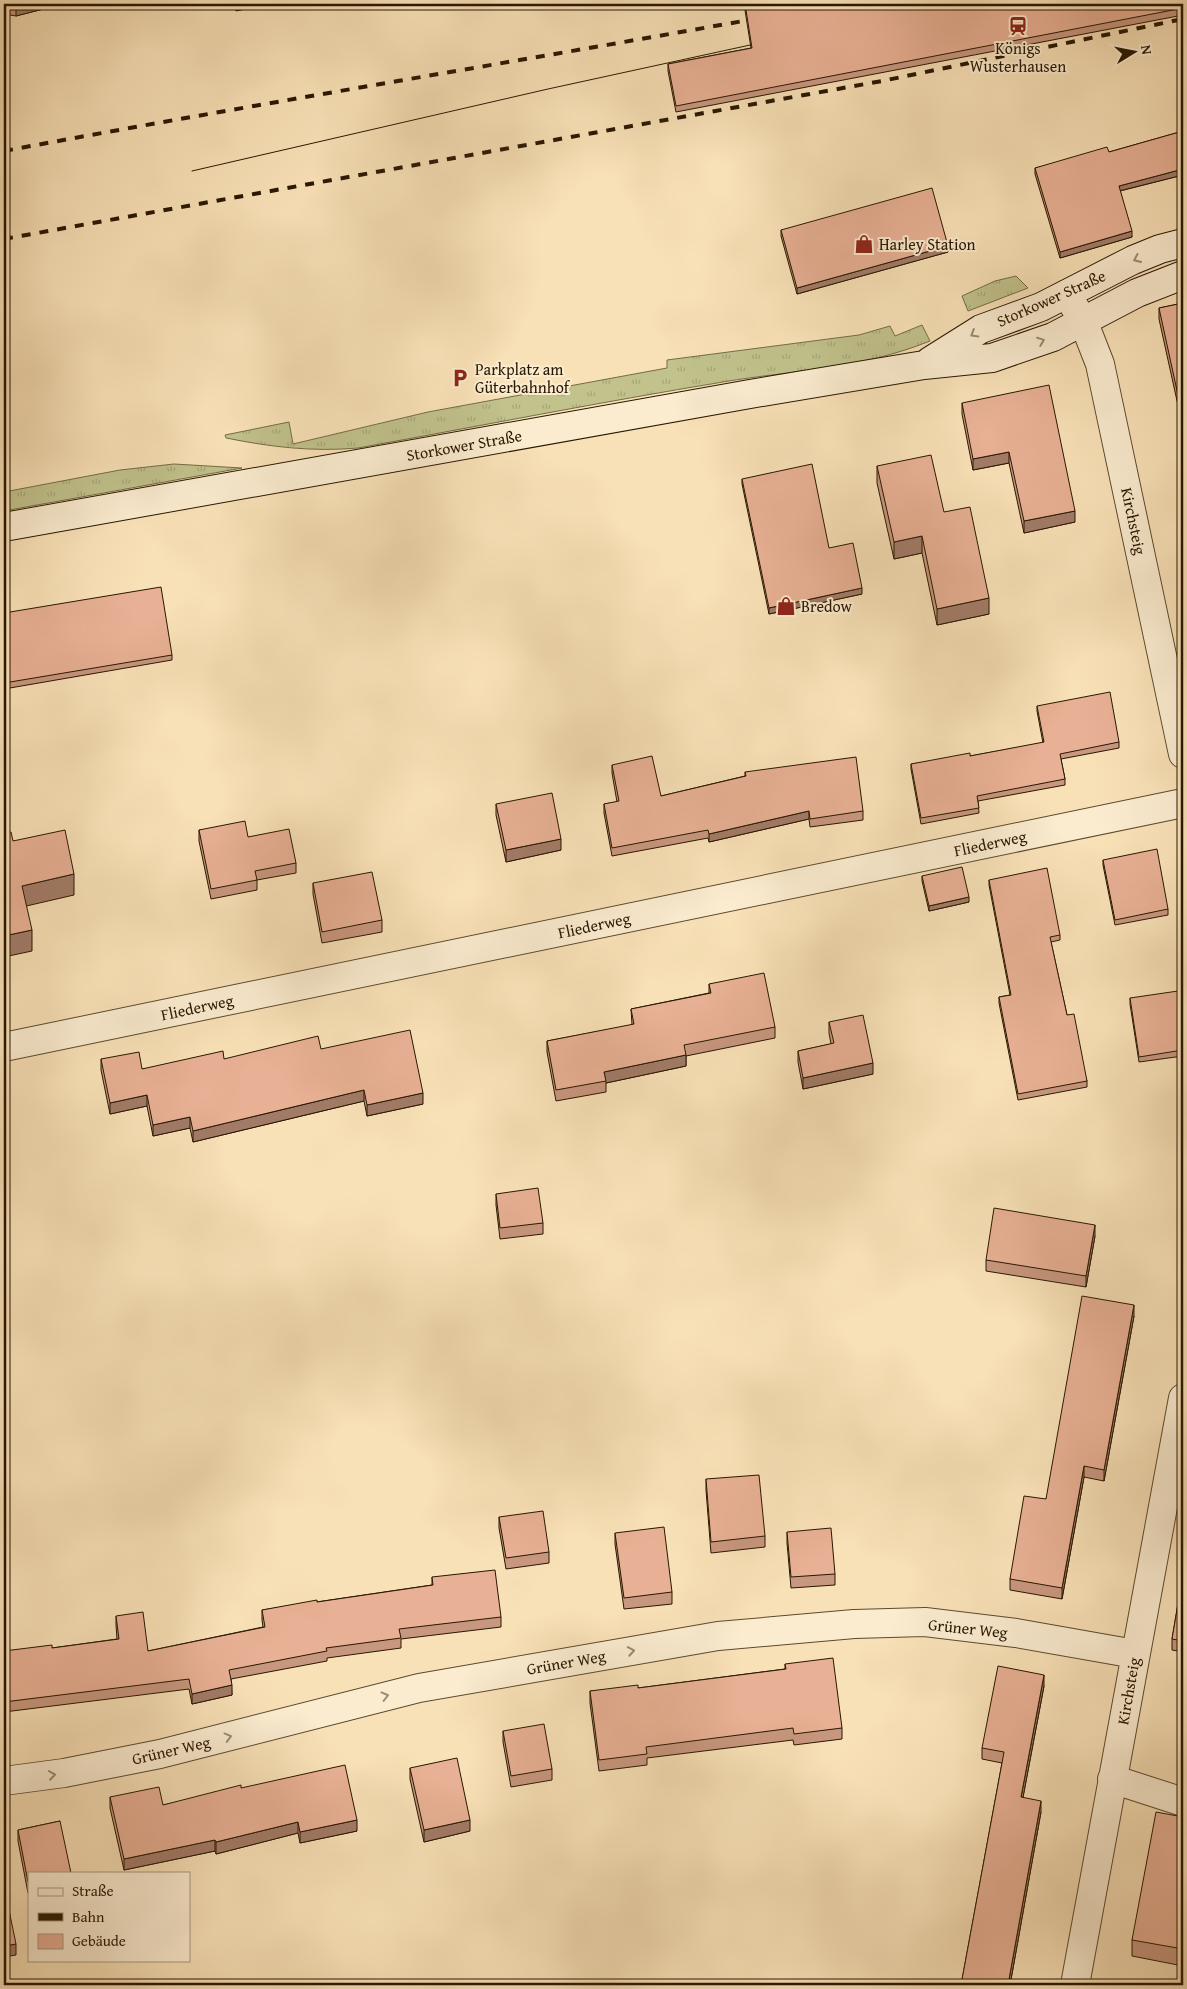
<svg xmlns="http://www.w3.org/2000/svg" width="1187" height="1989" font-family="'Gentium Book Plus',serif">
<style>
.grass{fill:url(#grass-tufts);stroke:#746c46}
.lines{fill:none;stroke-linecap:round;stroke-linejoin:round}
.street-casing{stroke:#5c4a2e;stroke-width:30}
.secondary-casing{stroke:#281701;stroke-width:30}
.street{stroke:#fbecd0;stroke-width:28}
.secondary{stroke:#fbecd0;stroke-width:28}
.tram{stroke:#281701;stroke-width:1}
.rail{stroke:#281701;stroke-width:4;stroke-dasharray:9 9;stroke-linecap:butt}
.wall{fill:#c8977f;stroke:#281701}
.shaded-wall{fill:#a27b68;stroke:#281701}
.building{fill:#e8b094;stroke:#281701}
.oneway{stroke:#9c8c73}
.labels{text-anchor:middle;dominant-baseline:central;stroke-width:4;stroke-linejoin:round;paint-order:stroke}
.poi-label{font-size:16px;fill:#281701;stroke:#fbecd0;text-anchor:start}
.street-label{font-size:16px;fill:#281701;stroke:#fbecd0}
</style>
<defs>
<pattern id="grass-tufts" width="24" height="20" patternUnits="userSpaceOnUse" patternTransform="scale(1.25)"><rect width="24" height="20" fill="#c1c28c"/><path d="M3 7l-1-3M5 7V3M7 7l1-3M15 17l-1-3M17 17v-4M19 17l1-3" fill="none" stroke="#a6a677"/></pattern>
</defs>
<rect width="100%" height="100%" fill="#f9e1b7"/>
<filter id="stains"><feTurbulence type="fractalNoise" baseFrequency=".004" numOctaves="4"/><feColorMatrix values="0 0 0 0 .2 0 0 0 0 .09 0 0 0 0 .02 0 0 0 .5 -.17"/></filter>
<radialGradient id="worn" r=".72"><stop offset=".6" stop-color="#630" stop-opacity="0"/><stop offset="1" stop-color="#630" stop-opacity=".3"/></radialGradient>
<path class="grass" d="M 1016,276 L 1028,288 L 968,311 L 962,296 L 995,281 Z
M 922,325 L 930,341 C 861,369 794,370 723,382 C 601,402 480,426 358,448 C 312,452 271,447 226,438 L 225,435 L 289,422 L 293,444 L 428,412 L 667,368 L 667,360 L 859,335 L 890,326 L 895,336 Z
M 174,464 L 242,468 L 4,511 L 4,492 L 120,470 Z"/>
<g class="lines">
<g class="street-casing">
<path id="street" d="M 1067,294 L 1084,323 L 1100,364 L 1183,754
M 4,1047 L 1183,803
M 1112,1779 L 1183,1802
M 4,1781 L 64,1773 L 160,1754 L 419,1688 L 718,1636 L 854,1624 L 925,1622 L 1016,1633 L 1135,1654
M 1075,1985 L 1183,1398"/>
</g>
<g class="secondary-casing">
<path id="secondary" d="M 930,361 L 981,329 L 1041,307 L 1133,260 L 1160,249 L 1183,243
M 4,527 L 750,394 L 924,365 L 992,358 L 1053,337 L 1137,293 L 1183,275"/>
</g>
<use href="#street" class="street"/>
<use href="#secondary" class="secondary"/>
<path class="tram" d="M 192,171 L 548,89 L 764,42"/>
<path class="rail" d="M 4,151 C 256,104 508,63 760,18
M 4,239 L 882,81 L 1183,19"/>
</g>
<path class="wall" d="M 4,4 L 55,4 L 55,6 L 16,16 L 4,14 Z
M 236,4 L 269,4 L 236,11 Z
M 744,4 L 1177,4 L 1178,16 L 676,112 L 668,71 L 668,64 L 751,48 Z
M 1183,131 L 1183,175 L 1120,191 L 1132,237 L 1060,258 L 1035,174 L 1035,168 L 1109,152 Z
M 781,230 L 948,252 L 797,294 L 781,236 Z
M 1183,303 L 1183,419 L 1181,419 L 1159,319 L 1159,308 Z
M 962,403 L 1075,522 L 1024,533 L 1009,463 L 973,470 L 962,414 Z
M 877,466 L 944,512 L 989,614 L 937,625 L 922,553 L 894,559 L 877,483 Z
M 742,479 L 862,594 L 769,614 L 742,484 Z
M 4,613 L 172,655 L 172,660 L 4,689 Z
M 1037,706 L 1119,742 L 1119,748 L 1061,759 L 1065,779 L 1065,785 L 978,801 L 979,813 L 921,824 L 911,769 L 911,764 L 970,756 L 1043,743 L 1037,711 Z
M 612,765 L 661,796 L 745,776 L 745,772 L 863,811 L 863,820 L 810,827 L 809,819 L 709,842 L 708,838 L 612,856 L 604,813 L 604,804 L 617,802 L 612,773 Z
M 496,804 L 561,850 L 506,862 L 496,815 Z
M 199,830 L 248,837 L 296,863 L 296,873 L 257,880 L 257,890 L 211,899 L 199,841 Z
M 1103,860 L 1168,909 L 1168,915 L 1115,925 L 1103,865 Z
M 922,876 L 969,902 L 929,911 L 922,881 Z
M 989,880 L 1060,935 L 1060,940 L 1051,942 L 1067,1015 L 1087,1081 L 1087,1087 L 1018,1100 L 999,1003 L 999,997 L 1010,995 L 989,885 Z
M 313,883 L 382,920 L 382,932 L 322,943 L 313,894 Z
M 709,984 L 775,1027 L 775,1038 L 686,1056 L 686,1066 L 606,1083 L 606,1092 L 556,1101 L 547,1052 L 547,1041 L 632,1025 L 631,1009 L 709,993 Z
M 1130,998 L 1183,1026 L 1183,1056 L 1139,1062 L 1130,1004 Z
M 829,1022 L 873,1074 L 803,1089 L 798,1062 L 798,1051 L 831,1044 L 829,1033 Z
M 321,1049 L 423,1104 L 367,1116 L 364,1101 L 193,1142 L 190,1128 L 153,1136 L 147,1106 L 110,1114 L 101,1070 L 101,1059 L 142,1069 Z
M 496,1194 L 543,1223 L 543,1234 L 500,1239 L 496,1205 Z
M 1095,1236 L 1086,1287 L 986,1271 L 986,1260 Z
M 1134,1316 L 1104,1481 L 1084,1477 L 1062,1599 L 1010,1590 L 1010,1579 L 1046,1499 Z
M 706,1479 L 765,1536 L 765,1547 L 711,1553 L 706,1490 Z
M 499,1517 L 549,1552 L 549,1563 L 506,1569 L 499,1528 Z
M 787,1532 L 835,1574 L 835,1585 L 791,1588 L 787,1543 Z
M 615,1533 L 672,1592 L 672,1604 L 624,1609 L 615,1544 Z
M 1183,1574 L 1183,1652 L 1172,1650 L 1172,1639 Z
M 432,1577 L 501,1617 L 501,1627 L 401,1639 L 401,1648 L 327,1658 L 327,1661 L 231,1679 L 232,1695 L 192,1704 L 189,1689 L 4,1712 L 4,1651 L 52,1648 L 117,1639 L 116,1625 L 116,1616 L 148,1651 L 263,1627 L 262,1620 L 262,1610 L 432,1585 Z
M 785,1664 L 842,1728 L 842,1739 L 794,1745 L 793,1740 L 647,1758 L 647,1765 L 599,1771 L 590,1703 L 590,1691 L 638,1688 L 785,1669 Z
M 1044,1686 L 1023,1797 L 1041,1812 L 1010,1985 L 961,1985 L 1002,1763 L 982,1759 L 982,1748 Z
M 503,1731 L 552,1769 L 552,1780 L 511,1787 L 503,1742 Z
M 410,1768 L 470,1831 L 424,1842 L 410,1779 Z
M 241,1788 L 357,1831 L 300,1843 L 298,1833 L 216,1854 L 215,1851 L 124,1870 L 110,1808 L 110,1797 L 163,1805 Z
M 1183,1817 L 1183,1966 L 1132,1956 L 1132,1940 Z
M 60,1821 L 28,1893 L 18,1841 L 18,1830 Z"/>
<path class="shaded-wall" d="M 16,4 L 55,4 L 55,6 L 16,16 Z
M 1183,169 L 1183,175 L 1119,191 L 1119,186 Z
M 1132,231 L 1132,237 L 1060,258 L 1060,252 Z
M 948,246 L 948,252 L 797,294 L 797,288 Z
M 1183,408 L 1183,419 L 1181,419 L 1181,409 Z
M 1009,452 L 1009,463 L 973,470 L 973,459 Z
M 1075,511 L 1075,522 L 1024,533 L 1024,521 Z
M 922,536 L 922,553 L 894,559 L 894,542 Z
M 862,588 L 862,594 L 769,614 L 769,608 Z
M 989,598 L 989,614 L 937,625 L 937,609 Z
M 809,811 L 809,819 L 709,842 L 709,834 Z
M 561,839 L 561,850 L 506,862 L 506,850 Z
M 74,874 L 74,895 L 22,907 L 22,886 Z
M 969,897 L 969,902 L 929,911 L 929,906 Z
M 32,930 L 32,951 L 4,957 L 4,936 Z
M 686,1055 L 686,1066 L 606,1083 L 604,1072 Z
M 873,1063 L 873,1074 L 803,1089 L 803,1078 Z
M 364,1090 L 364,1101 L 193,1142 L 193,1131 Z
M 423,1093 L 423,1104 L 367,1116 L 367,1105 Z
M 147,1095 L 147,1106 L 110,1114 L 110,1103 Z
M 190,1117 L 190,1128 L 153,1136 L 153,1125 Z
M 1095,1225 L 1095,1236 L 1086,1287 L 1086,1276 Z
M 1134,1305 L 1134,1316 L 1104,1481 L 1104,1470 Z
M 1084,1466 L 1084,1477 L 1062,1599 L 1062,1588 Z
M 1044,1675 L 1044,1686 L 1021,1808 L 1021,1797 Z
M 232,1685 L 232,1695 L 192,1704 L 192,1694 Z
M 1041,1801 L 1041,1812 L 1010,1985 L 1008,1985 Z
M 357,1820 L 357,1831 L 300,1843 L 300,1832 Z
M 470,1820 L 470,1831 L 424,1842 L 424,1830 Z
M 298,1822 L 298,1833 L 216,1854 L 216,1842 Z
M 215,1840 L 215,1851 L 124,1870 L 124,1859 Z
M 16,1944 L 16,1955 L 4,1957 L 4,1946 Z"/>
<path class="building" d="M 745,4 L 1177,4 L 1178,9 L 676,106 L 668,64 L 752,48 Z
M 1183,131 L 1183,169 L 1119,186 L 1132,231 L 1060,252 L 1035,168 L 1107,147 L 1109,152 Z
M 932,188 L 948,246 L 797,288 L 781,230 Z
M 1183,303 L 1183,408 L 1181,409 L 1159,308 Z
M 1049,385 L 1075,511 L 1024,521 L 1009,452 L 973,459 L 962,403 Z
M 931,455 L 944,512 L 970,507 L 989,598 L 937,609 L 922,536 L 894,542 L 877,466 Z
M 812,464 L 829,548 L 853,543 L 862,588 L 769,608 L 742,479 Z
M 161,587 L 172,655 L 4,683 L 4,613 Z
M 1110,692 L 1119,742 L 1060,754 L 1065,779 L 977,796 L 979,808 L 921,818 L 911,764 L 970,753 L 970,756 L 1044,742 L 1037,706 Z
M 652,756 L 661,796 L 746,776 L 745,772 L 856,757 L 863,811 L 810,819 L 809,811 L 709,834 L 708,830 L 612,848 L 604,804 L 619,801 L 612,765 Z
M 552,793 L 561,839 L 506,850 L 496,804 Z
M 245,821 L 248,837 L 289,829 L 296,863 L 255,871 L 257,880 L 211,889 L 199,830 Z
M 65,830 L 74,874 L 22,886 L 32,930 L 4,936 L 4,834 L 11,832 L 13,841 Z
M 1157,849 L 1168,909 L 1115,920 L 1103,860 Z
M 962,867 L 969,897 L 929,906 L 922,876 Z
M 1047,868 L 1060,935 L 1050,937 L 1067,1015 L 1074,1014 L 1087,1081 L 1018,1094 L 999,997 L 1011,995 L 989,880 Z
M 372,872 L 382,920 L 322,932 L 313,883 Z
M 764,973 L 775,1027 L 684,1045 L 686,1055 L 604,1072 L 606,1081 L 556,1090 L 547,1041 L 634,1024 L 631,1009 L 711,993 L 709,984 Z
M 1178,991 L 1183,1026 L 1183,1050 L 1139,1057 L 1130,998 Z
M 863,1015 L 873,1063 L 803,1078 L 798,1051 L 834,1043 L 829,1022 Z
M 410,1030 L 423,1093 L 367,1105 L 364,1090 L 193,1131 L 190,1117 L 153,1125 L 147,1095 L 110,1103 L 101,1059 L 139,1052 L 142,1069 L 223,1051 L 224,1059 L 318,1036 L 321,1049 Z
M 538,1188 L 543,1223 L 500,1228 L 496,1194 Z
M 994,1208 L 1095,1225 L 1086,1276 L 986,1260 Z
M 1082,1296 L 1134,1305 L 1104,1470 L 1084,1466 L 1062,1588 L 1010,1579 L 1024,1496 L 1046,1499 Z
M 759,1475 L 765,1536 L 711,1542 L 706,1479 Z
M 543,1511 L 549,1552 L 506,1558 L 499,1517 Z
M 664,1527 L 672,1592 L 624,1598 L 615,1533 Z
M 831,1528 L 835,1574 L 791,1577 L 787,1532 Z
M 495,1570 L 501,1617 L 399,1629 L 401,1638 L 326,1648 L 327,1651 L 229,1670 L 232,1685 L 192,1694 L 189,1679 L 4,1702 L 4,1651 L 52,1645 L 52,1648 L 119,1639 L 116,1616 L 143,1612 L 148,1651 L 265,1627 L 262,1610 L 317,1600 L 317,1602 L 433,1585 L 432,1577 Z
M 1183,1574 L 1183,1641 L 1172,1639 Z
M 833,1658 L 842,1728 L 794,1734 L 793,1728 L 646,1747 L 647,1754 L 599,1760 L 590,1691 L 638,1685 L 638,1688 L 786,1669 L 785,1664 Z
M 998,1666 L 1044,1675 L 1021,1797 L 1041,1801 L 1008,1985 L 961,1985 L 1004,1752 L 982,1748 Z
M 544,1724 L 552,1769 L 511,1776 L 503,1731 Z
M 457,1758 L 470,1820 L 424,1830 L 410,1768 Z
M 345,1765 L 357,1820 L 300,1832 L 298,1822 L 216,1842 L 215,1840 L 124,1859 L 110,1797 L 159,1787 L 163,1805 L 241,1785 L 241,1788 Z
M 1156,1812 L 1183,1817 L 1183,1949 L 1132,1940 Z
M 60,1821 L 71,1873 L 29,1873 L 28,1882 L 18,1830 Z
M 4,1886 L 16,1944 L 4,1946 Z"/>
<defs><path id="oneway-chevron" d="M-2-3.5L2.5 0L-2 3.5" fill="none" stroke-width="1.6" stroke-linecap="round" stroke-linejoin="round" transform="scale(1.25)"/></defs>
<g class="oneway">
<use href="#oneway-chevron" transform="translate(1137 259) rotate(156)"/>
<use href="#oneway-chevron" transform="translate(974 334) rotate(149)"/>
<use href="#oneway-chevron" transform="translate(1041 341) rotate(-21)"/>
<use href="#oneway-chevron" transform="translate(631 1651) rotate(-10)"/>
<use href="#oneway-chevron" transform="translate(385 1696) rotate(-14)"/>
<use href="#oneway-chevron" transform="translate(228 1737) rotate(-15)"/>
<use href="#oneway-chevron" transform="translate(52 1775) rotate(-8)"/>
</g>
<defs>
<g id="station-bare" transform="scale(1.5)"><path d="M-3-6H3Q5-6 5-4V2Q5 4 3 4L4.5 6H3L1.5 4h-3L-3 6H-4.5L-3 4Q-5 4-5 2V-4Q-5-6-3-6ZM-3.5-4v3h7v-3ZM-3.5 1v1.5H-2V1ZM2 1v1.5H3.5V1Z" fill="#8f2418" stroke="#fbecd0" stroke-width="2.5" paint-order="stroke"/></g>
<g id="shop-bare" transform="scale(1.5)"><path d="M-5-2.5h2.3a2.7 3.5 0 0 1 5.4 0H5L5.5 6h-11ZM-1.5-2.5h3a1.5 2.3 0 0 0-3 0Z" fill="#8f2418" stroke="#fbecd0" stroke-width="2.5" paint-order="stroke"/></g>
<g id="parking-bare" transform="scale(1.5)"><path d="M-3.5-5.5H1a3.5 3.5 0 0 1 0 7H-1V5.5H-3.5ZM-1-3.4V-.6H.8a1.4 1.4 0 0 0 0-2.8Z" fill="#8f2418" stroke="#fbecd0" stroke-width="2.5" paint-order="stroke"/></g>
</defs>
<g fill-rule="evenodd">
<use href="#station-bare" x="1018" y="26"/>
<use href="#shop-bare" x="864" y="244"/>
<use href="#parking-bare" x="460" y="378"/>
<use href="#shop-bare" x="786" y="606"/>
</g>
<g class="labels">
<g class="poi-label">
<text x="1018" y="48" text-anchor="middle">Königs<tspan x="1018" dy="18">Wusterhausen</tspan></text>
<text x="879" y="244">Harley Station</text>
<text x="475" y="369">Parkplatz am<tspan x="475" dy="18">Güterbahnhof</tspan></text>
<text x="801" y="606">Bredow</text>
</g>
<g class="street-label">
<text transform="translate(1051 298) rotate(-24)">Storkower Straße</text>
<text transform="translate(464 445) rotate(-10)">Storkower Straße</text>
<text transform="translate(1134 521) rotate(78)">Kirchsteig</text>
<text transform="translate(990 843) rotate(-12)">Fliederweg</text>
<text transform="translate(594 925) rotate(-12)">Fliederweg</text>
<text transform="translate(197 1007) rotate(-12)">Fliederweg</text>
<text transform="translate(968 1628) rotate(6)">Grüner Weg</text>
<text transform="translate(566 1662) rotate(-10)">Grüner Weg</text>
<text transform="translate(1128 1691) rotate(-80)">Kirchsteig</text>
<text transform="translate(171 1750) rotate(-13)">Grüner Weg</text>
</g>
</g>
<rect width="1187" height="1989" fill="none" stroke="#f9e1b7" stroke-width="20"/>
<rect x="5" y="5" width="1177" height="1979" fill="none" stroke="#281701" stroke-width="2.5"/>
<rect x="10" y="10" width="1167" height="1969" fill="none" stroke="#281701"/>
<rect x="28" y="1872" width="162" height="90" fill="#fbecd0" stroke="#a7977d"/>
<rect x="38" y="1888" width="25" height="8" fill="#fbecd0" stroke="#a7977d"/>
<text x="72" y="1896" font-size="15" fill="#281701">Straße</text>
<rect x="38" y="1913" width="25" height="8" fill="#281701" stroke="#a7977d"/>
<text x="72" y="1922" font-size="15" fill="#281701">Bahn</text>
<rect x="38" y="1934" width="25" height="15" fill="#e8b094" stroke="#a7977d"/>
<text x="72" y="1946" font-size="15" fill="#281701">Gebäude</text>
<g transform="translate(1134 52) rotate(80)" stroke="#fbecd0" stroke-width="4" paint-order="stroke">
<path d="M0-4L9 19L0 12L-9 19Z" fill="#281701"/>
<text y="-8" font-size="14" font-weight="bold" text-anchor="middle" fill="#281701">N</text>
</g>
<rect width="100%" height="100%" filter="url(#stains)"/>
<rect width="100%" height="100%" fill="url(#worn)"/>
</svg>
